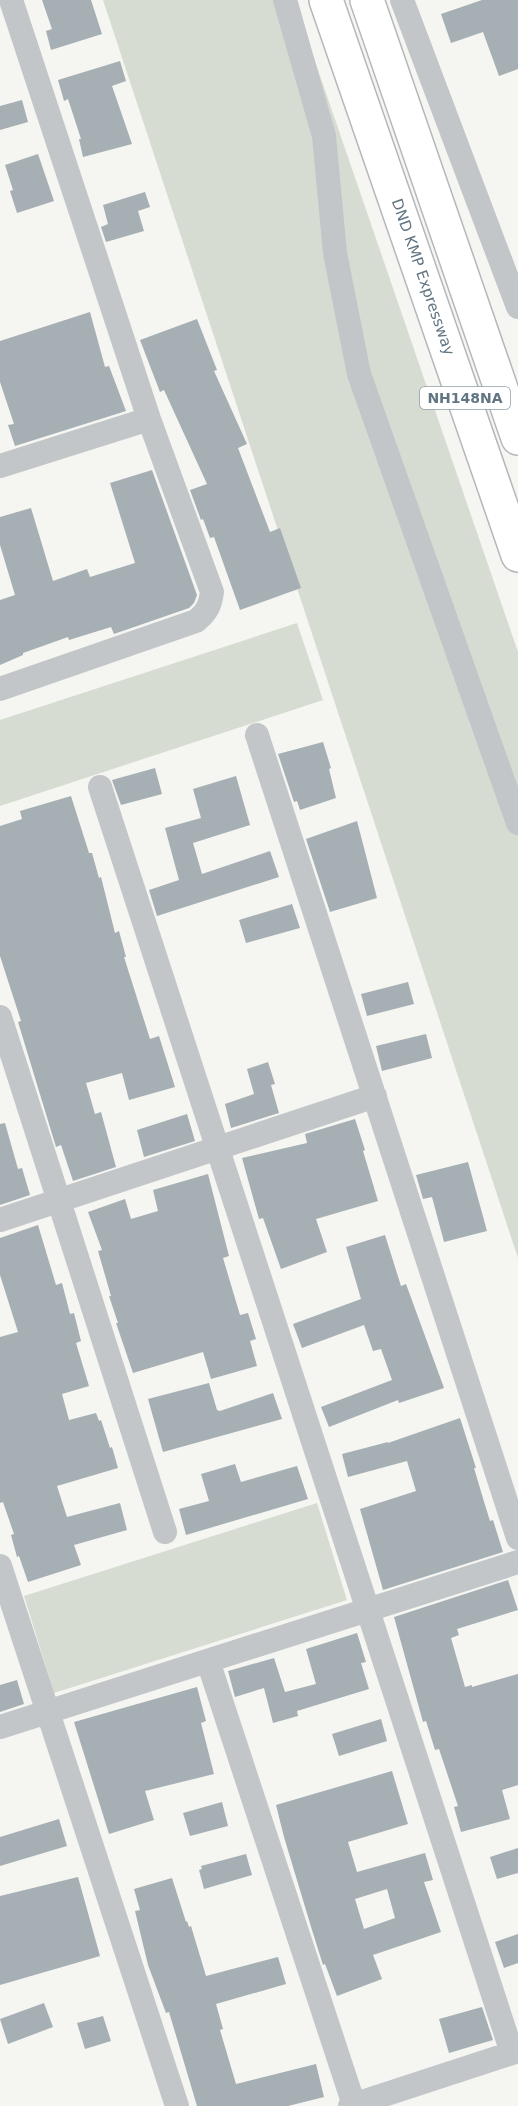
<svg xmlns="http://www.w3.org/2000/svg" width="518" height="2106" font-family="'DejaVu Sans',sans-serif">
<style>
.green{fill:#d6dcd2}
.building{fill:#a6afb4;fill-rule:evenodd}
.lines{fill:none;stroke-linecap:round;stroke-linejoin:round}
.highway-casing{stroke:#b4b8bb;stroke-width:36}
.minor{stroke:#c2c6c9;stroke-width:24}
.highway{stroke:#fff;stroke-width:33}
.labels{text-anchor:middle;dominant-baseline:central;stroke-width:6;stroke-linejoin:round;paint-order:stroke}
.shield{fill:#fff;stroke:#919ea8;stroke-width:1.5}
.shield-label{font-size:14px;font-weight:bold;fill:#627583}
.street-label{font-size:15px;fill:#627583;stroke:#fff}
</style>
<rect width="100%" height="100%" fill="#f5f5f1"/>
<path class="green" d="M 103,0 L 294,0 L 518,652 L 518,1258 Z
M 297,623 L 323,700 L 0,806 L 0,720 Z
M 317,1503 L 347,1600 L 54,1693 L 24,1596 Z"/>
<path class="building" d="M 42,0 L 91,0 L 102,34 L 51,50 L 46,31 L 52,29 Z
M 482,0 L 518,0 L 518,69 L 499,76 L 483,32 L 451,43 L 441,14 Z
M 120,61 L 126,81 L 112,86 L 132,144 L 83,157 L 79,139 L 81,139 L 68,99 L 64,101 L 58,80 Z
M 22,100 L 28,122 L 0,130 L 0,106 Z
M 38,154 L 54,201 L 17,213 L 10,191 L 13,190 L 5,165 Z
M 145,192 L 150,207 L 138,211 L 144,231 L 106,242 L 101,227 L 108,224 L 103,205 Z
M 90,312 L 105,367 L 109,366 L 126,411 L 15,446 L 8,425 L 14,424 L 0,382 L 0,341 Z
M 197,319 L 217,370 L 214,371 L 247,444 L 238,448 L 270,532 L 280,528 L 301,588 L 240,610 L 214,537 L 210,538 L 203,519 L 201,520 L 190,490 L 207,484 L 164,390 L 160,392 L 140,340 Z
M 152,470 L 197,595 L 194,603 L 189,608 L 114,634 L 111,627 L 69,640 L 68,637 L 23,653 L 23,655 L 0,665 L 0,600 L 15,595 L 0,545 L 0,517 L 31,508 L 53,581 L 87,569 L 90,577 L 135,563 L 110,483 Z
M 323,742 L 331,768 L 329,769 L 336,798 L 300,810 L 297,801 L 294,802 L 278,754 Z
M 155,768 L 162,794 L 121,805 L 112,780 Z
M 236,776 L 250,825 L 193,843 L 202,874 L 270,851 L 279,877 L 157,916 L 149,890 L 179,880 L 165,828 L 201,818 L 193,789 Z
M 71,796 L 89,853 L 92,853 L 99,878 L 101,877 L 115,933 L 119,931 L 126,957 L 124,957 L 150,1039 L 159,1036 L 175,1087 L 129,1100 L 122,1073 L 86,1083 L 95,1114 L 101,1112 L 116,1167 L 73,1181 L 61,1145 L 56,1147 L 18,1022 L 21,1021 L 0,956 L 0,826 L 22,819 L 20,811 Z
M 357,821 L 377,898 L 330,912 L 306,839 Z
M 292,904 L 300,928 L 246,943 L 239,920 Z
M 408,982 L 414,1004 L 367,1016 L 361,994 Z
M 426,1034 L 432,1058 L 382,1071 L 376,1046 Z
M 268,1062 L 275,1084 L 271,1085 L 279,1113 L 231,1128 L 225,1104 L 254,1094 L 247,1069 Z
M 187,1114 L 195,1141 L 144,1157 L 137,1130 Z
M 355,1119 L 365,1150 L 363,1151 L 378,1201 L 316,1219 L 327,1252 L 281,1269 L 263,1218 L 259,1219 L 242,1158 L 307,1143 L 305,1134 Z
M 5,1123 L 18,1169 L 22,1168 L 30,1195 L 0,1205 L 0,1124 Z
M 468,1162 L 487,1231 L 444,1242 L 432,1197 L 423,1199 L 416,1175 Z
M 208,1174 L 229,1256 L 223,1258 L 240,1315 L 248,1313 L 256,1339 L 250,1341 L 257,1366 L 211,1379 L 203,1352 L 133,1373 L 116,1323 L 118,1323 L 109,1296 L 111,1296 L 98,1251 L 102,1250 L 88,1212 L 125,1199 L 131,1219 L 158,1211 L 153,1190 Z
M 38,1225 L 56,1285 L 62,1283 L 70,1314 L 74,1313 L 81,1341 L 76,1343 L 89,1386 L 62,1394 L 69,1420 L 96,1413 L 99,1421 L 101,1420 L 110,1448 L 112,1447 L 118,1468 L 57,1486 L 67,1517 L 120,1503 L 127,1530 L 74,1545 L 81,1565 L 28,1582 L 19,1556 L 17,1557 L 11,1535 L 14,1534 L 3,1502 L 0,1503 L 0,1337 L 18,1332 L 0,1275 L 0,1238 Z
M 385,1235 L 401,1286 L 406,1284 L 444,1388 L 399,1403 L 398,1400 L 329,1427 L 321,1407 L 392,1380 L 381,1349 L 373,1351 L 364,1325 L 302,1348 L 293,1324 L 361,1299 L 346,1247 Z
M 209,1383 L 217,1410 L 220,1411 L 273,1393 L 282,1419 L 163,1452 L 148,1399 Z
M 460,1418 L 476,1468 L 474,1468 L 485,1505 L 490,1521 L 493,1520 L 503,1552 L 383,1590 L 360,1509 L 416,1491 L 407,1461 L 348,1477 L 342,1454 L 388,1442 L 388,1443 Z
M 235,1464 L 241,1482 L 297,1466 L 308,1499 L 186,1535 L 179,1509 L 209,1501 L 201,1474 Z
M 508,1580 L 518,1610 L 457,1629 L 459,1635 L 451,1638 L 465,1687 L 472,1685 L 472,1687 L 518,1674 L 518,1785 L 502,1790 L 510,1819 L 461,1832 L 454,1807 L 458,1806 L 439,1749 L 435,1750 L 426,1721 L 423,1722 L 394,1617 Z
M 357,1633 L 366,1662 L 361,1663 L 369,1689 L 297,1711 L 298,1716 L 273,1723 L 264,1688 L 235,1697 L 228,1671 L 274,1658 L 285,1692 L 316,1684 L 306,1649 Z
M 17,1680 L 24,1704 L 0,1712 L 0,1685 Z
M 197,1687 L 206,1721 L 201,1723 L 214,1774 L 145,1791 L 154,1820 L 109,1834 L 74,1722 Z
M 381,1719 L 387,1741 L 339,1756 L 332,1734 Z
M 392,1771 L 408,1824 L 348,1842 L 357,1872 L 425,1853 L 433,1880 L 424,1882 L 441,1932 L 373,1955 L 382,1979 L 337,1996 L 325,1964 L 323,1965 L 312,1930 L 284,1837 L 276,1805 ZM 387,1889 L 395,1918 L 364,1929 L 355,1899 Z
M 222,1802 L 228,1826 L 190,1836 L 183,1813 Z
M 59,1819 L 67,1846 L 0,1866 L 0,1837 Z
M 518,1848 L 518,1873 L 497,1879 L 490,1857 Z
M 246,1854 L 252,1875 L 204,1889 L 199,1870 L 202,1869 L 201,1866 Z
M 78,1877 L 100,1956 L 0,1985 L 0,1896 Z
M 172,1878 L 186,1922 L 187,1921 L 189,1927 L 191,1926 L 206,1976 L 278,1957 L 286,1984 L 216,2004 L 223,2029 L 220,2030 L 236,2084 L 316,2064 L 324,2097 L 288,2106 L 197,2106 L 169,2012 L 166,2013 L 148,1965 L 135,1911 L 140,1910 L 134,1889 Z
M 518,1934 L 518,1963 L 504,1968 L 495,1942 Z
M 44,2003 L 53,2027 L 8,2044 L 0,2019 Z
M 482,2007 L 493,2040 L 449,2053 L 439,2019 Z
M 103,2016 L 111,2041 L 85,2049 L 77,2023 Z"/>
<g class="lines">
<g class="highway-casing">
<path id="highway" d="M 326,0 L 518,555
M 367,0 L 518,438"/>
</g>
<path class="minor" d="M 285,0 L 324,136 L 335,253 L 359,374 L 518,823
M 402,0 L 518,307
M 0,466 L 149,419
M 0,689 L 196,621 C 207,612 210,606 212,592 L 149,419 L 11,0
M 257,735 L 518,1538
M 100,787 L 512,2053
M 0,1017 L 165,1532
M 0,1220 L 375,1096
M 0,1566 L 177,2106
M 208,1661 L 354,2105
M 0,1727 L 518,1562
M 350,2106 L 518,2051"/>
<use href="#highway" class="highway"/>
</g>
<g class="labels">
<rect class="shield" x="420" y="387" width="90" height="22" rx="4.5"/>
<g class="shield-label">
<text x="465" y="398">NH148NA</text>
</g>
<g class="street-label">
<text transform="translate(423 277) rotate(71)">DND KMP Expressway</text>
</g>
</g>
</svg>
